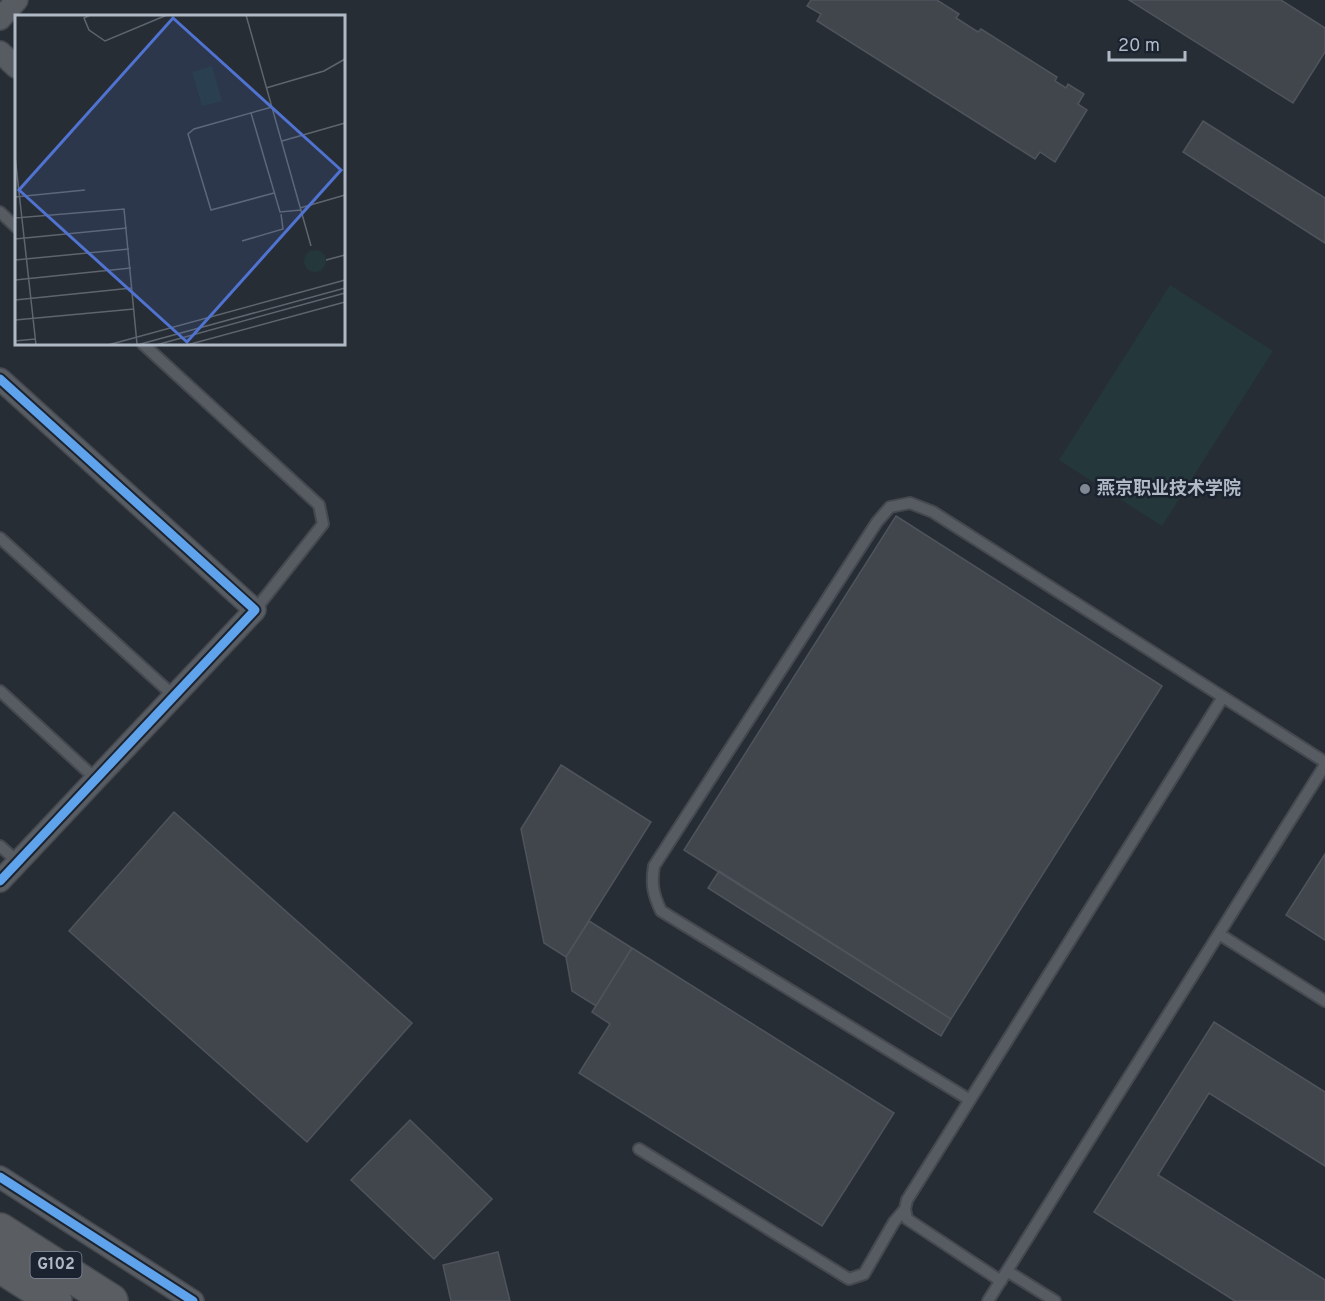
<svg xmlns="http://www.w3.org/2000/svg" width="1325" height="1301" font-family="Overpass,'Noto Sans SC',sans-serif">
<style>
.green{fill:#24373a}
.building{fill:#41464c;stroke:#4f545c;stroke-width:1.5}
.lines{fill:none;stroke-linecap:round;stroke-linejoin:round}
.service-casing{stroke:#45494f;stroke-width:14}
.minor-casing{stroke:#45494f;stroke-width:24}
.trunk-casing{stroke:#44494f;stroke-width:36}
.service{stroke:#575b62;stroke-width:10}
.minor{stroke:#575b62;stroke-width:21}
.trunk{stroke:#5a5e63;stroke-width:33}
.cycleway-casing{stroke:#1a232f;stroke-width:13}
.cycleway{stroke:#60a3ed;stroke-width:9}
.poi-dot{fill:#808893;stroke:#1a232f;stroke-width:2}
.labels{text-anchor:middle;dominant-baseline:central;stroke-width:5;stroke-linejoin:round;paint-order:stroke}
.shield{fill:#1a232f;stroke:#838c99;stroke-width:1.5}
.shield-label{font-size:16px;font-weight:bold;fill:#b0b9c6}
.poi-label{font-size:18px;font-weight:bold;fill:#b0b9c6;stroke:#1a232f;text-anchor:start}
.inset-road{fill:none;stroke:#5e656e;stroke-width:1.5}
.view{fill:#5073d2;fill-opacity:0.15;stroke:#5073d2;stroke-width:3}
.inset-edge{fill:none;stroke:#b0b9c6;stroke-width:3}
</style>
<rect width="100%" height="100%" fill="#272d34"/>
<path class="green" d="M 1170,285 L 1273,351 L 1162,526 L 1059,460 Z"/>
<path class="building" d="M 811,0 L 937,0 L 959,14 L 956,18 L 978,32 L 981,29 L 1057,77 L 1055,81 L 1066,88 L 1068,84 L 1084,94 L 1078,104 L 1087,110 L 1055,162 L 1040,152 L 1035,159 L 817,21 L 821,14 L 807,6 Z
M 1129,0 L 1281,0 L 1325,28 L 1325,52 L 1293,103 Z
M 1203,121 L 1325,198 L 1325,243 L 1183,152 Z
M 896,516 L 1162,686 L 951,1019 L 684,850 Z
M 561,765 L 651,822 L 566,957 L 544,943 L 521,829 Z
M 174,812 L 412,1023 L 307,1142 L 69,931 Z
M 1325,854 L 1325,940 L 1286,915 Z
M 719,871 L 951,1019 L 941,1036 L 708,888 Z
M 589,921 L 632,948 L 596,1006 L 572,991 L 566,957 Z
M 632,948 L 894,1113 L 822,1226 L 579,1073 L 610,1024 L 592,1012 Z
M 1214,1022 L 1325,1092 L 1325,1166 L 1209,1093 L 1158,1175 L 1325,1280 L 1325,1301 L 1235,1301 L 1094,1212 Z
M 410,1120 L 492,1199 L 434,1259 L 351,1180 Z
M 498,1252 L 510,1301 L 451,1301 L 443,1265 Z"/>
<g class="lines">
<g class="service-casing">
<path id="service" d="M 0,212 L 16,227
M 143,344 L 319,505 L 323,524 L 255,610
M 0,538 L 174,696
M 0,691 L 96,779
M 0,846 L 18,862
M 1219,934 L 1325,1001
M 970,1100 L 661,911 C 653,894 651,884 654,866 L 877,522 L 890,507 L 910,503 L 933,512 L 1325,762
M 639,1149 L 849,1279 L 864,1274 L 894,1222 L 905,1209
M 1007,1271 L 1055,1301
M 1001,1281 L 907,1219 L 905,1209 L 907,1200 L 1223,697
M 988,1301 L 1325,765"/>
</g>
<g class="minor-casing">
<path id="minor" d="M 0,19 L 17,0
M 0,52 L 16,67
M 0,379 L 255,610 L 0,881
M 0,1177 L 193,1301"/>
</g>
<g class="trunk-casing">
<path id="trunk" d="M 0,1230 L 111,1301
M 0,1266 L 55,1301"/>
</g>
<use href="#service" class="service"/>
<use href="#minor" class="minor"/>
<use href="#trunk" class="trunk"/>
<g class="cycleway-casing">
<path id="cycleway" d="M 0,379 L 255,610 L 0,881
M 0,1177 L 193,1301"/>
</g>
<use href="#cycleway" class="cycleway"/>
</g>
<circle class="poi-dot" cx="1085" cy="489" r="6"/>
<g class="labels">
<rect class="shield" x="30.5" y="1252" width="51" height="26" rx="4.5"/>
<g class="shield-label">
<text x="56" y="1265">G102</text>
</g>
<g class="poi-label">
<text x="1097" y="489">燕京职业技术学院</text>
</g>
</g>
<g transform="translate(15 15)">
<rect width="330" height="330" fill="#272d34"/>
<path d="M 197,51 L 207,86 L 187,91 L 177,57 ZM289 246a11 11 0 1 1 22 0a11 11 0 1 1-22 0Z" fill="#24373a"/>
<path class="inset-road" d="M 75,0 L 69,3 L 74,15 L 90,26 L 152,0M 231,0 L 296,231M 251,73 L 309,56 L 330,44M 257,92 L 179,114 L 173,119 L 196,195 L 259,178M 236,98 L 265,197 L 286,195M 267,126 L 330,108M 0,141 L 21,330M 0,182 L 70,175M 285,193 L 330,180M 0,203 L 109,194 L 122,329M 0,224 L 112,213M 227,226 L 268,214 L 266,199M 0,245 L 114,234M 311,245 L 330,240M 0,265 L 116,253M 0,285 L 117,273M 0,305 L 119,294M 0,326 L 20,324M 93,330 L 330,265M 122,330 L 330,273M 141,330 L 330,278M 172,330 L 330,287"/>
<path class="view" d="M 158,3 L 326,155 L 172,327 L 4,175 Z"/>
<rect width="330" height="330" class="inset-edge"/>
</g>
<path d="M1109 51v9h76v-9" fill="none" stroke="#b0b9c6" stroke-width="3"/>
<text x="1118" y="51" font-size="18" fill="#b0b9c6" stroke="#1a232f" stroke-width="4.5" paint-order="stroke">20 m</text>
</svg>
